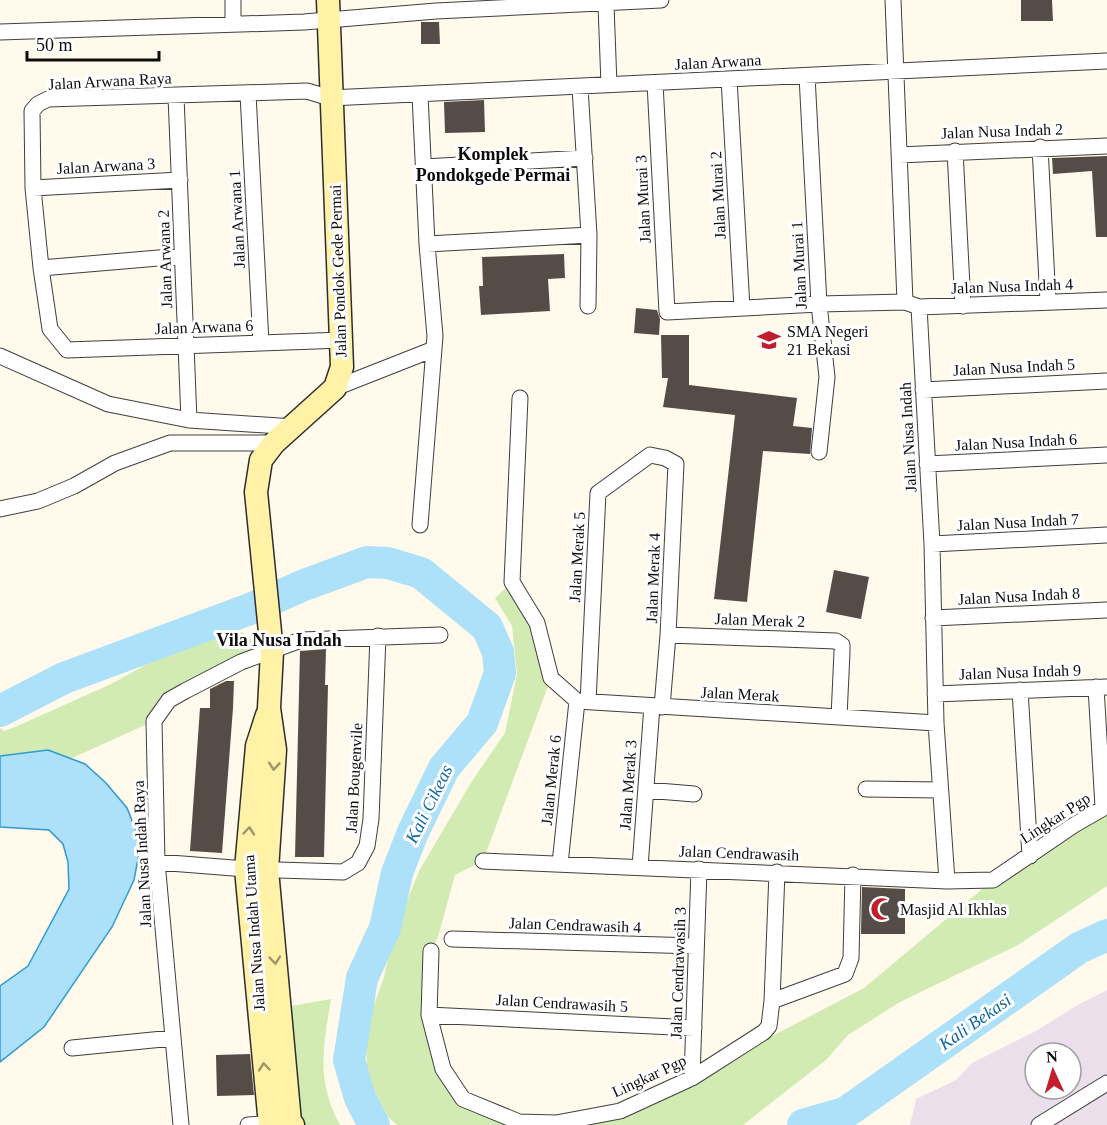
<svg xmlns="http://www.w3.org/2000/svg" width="1107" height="1125" font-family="Georgia,serif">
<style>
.industrial{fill:#eadfeb;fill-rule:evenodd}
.green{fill:#d2ebb3}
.water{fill:#ade0f9;stroke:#309ad3;stroke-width:1.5}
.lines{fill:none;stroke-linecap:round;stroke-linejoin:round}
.river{stroke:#ade0f9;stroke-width:32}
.building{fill:#554c48}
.street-casing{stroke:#3f3f3f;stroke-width:17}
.secondary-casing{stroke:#2e2e2e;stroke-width:25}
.street{stroke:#fff;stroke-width:15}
.secondary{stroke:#fff1a6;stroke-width:22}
.oneway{stroke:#9e9568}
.labels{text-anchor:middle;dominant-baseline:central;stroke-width:6;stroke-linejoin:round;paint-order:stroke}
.street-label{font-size:16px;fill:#0c0c0c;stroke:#fff}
.poi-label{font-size:16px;fill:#0c0c0c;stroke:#fff;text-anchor:start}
.neighbourhood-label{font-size:18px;font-weight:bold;fill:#0c0c0c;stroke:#fff}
.water-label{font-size:18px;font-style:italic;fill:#1069a2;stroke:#fff}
</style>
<rect width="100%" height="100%" fill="#fffaeb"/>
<path class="industrial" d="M 1107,990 L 1107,1125 L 910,1125 L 916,1099 L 956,1080 L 972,1063 L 1036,1031 L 1076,1006 ZM 1035,1053 L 1071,1053 L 1071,1089 L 1035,1089 Z"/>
<path class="green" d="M 512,582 L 551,678 L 483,861 L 455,875 L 438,937 L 431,951 L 429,1015 L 463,1099 L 519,1122 L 620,1111 L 692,1078 L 864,988 L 993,880 L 1107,806 L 1107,886 L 1018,945 L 900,1002 L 848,1035 L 826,1060 L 743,1125 L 397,1125 L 386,1115 L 367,1075 L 366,1027 L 383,980 L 395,931 L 419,871 L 472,781 L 505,733 L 517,674 L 512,626 L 495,598 Z
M 232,626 L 272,652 L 185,691 L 154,721 L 70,759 L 48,750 L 0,756 L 0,728 L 4,731 L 15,727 L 109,685 L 182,645 Z
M 331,999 C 323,1047 316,1081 340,1125 L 293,1125 L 280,1008 Z"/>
<path class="water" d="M 48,750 L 85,764 L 106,783 L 127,808 L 141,843 L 134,880 L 112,927 L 44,1027 L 0,1062 L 0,986 L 28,966 L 69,889 L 68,862 L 63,844 L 49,830 L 0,827 L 0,756 Z"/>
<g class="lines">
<path class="river" d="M 0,711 L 64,678 L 250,609 L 304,585 L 367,562 L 388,563 L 421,573 L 487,627 L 498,652 L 500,673 L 482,723 L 444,768 L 413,832 L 397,873 L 385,928 L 362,978 L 349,1060 L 360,1098 L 374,1125
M 803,1125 L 845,1113 L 1079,948 L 1107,935"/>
</g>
<path class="building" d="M 1021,0 L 1052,0 L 1053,21 L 1021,21 Z
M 421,22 L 439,22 L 440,44 L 421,44 Z
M 484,100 L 485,132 L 445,133 L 444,102 Z
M 1107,156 L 1107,237 L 1096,237 L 1092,171 L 1053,174 L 1052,158 Z
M 564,254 L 565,278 L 548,279 L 550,311 L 481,315 L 479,286 L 483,286 L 482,257 Z
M 636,308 L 657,310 L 660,319 L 659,335 L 634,333 Z
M 661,335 L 689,335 L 689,385 L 797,398 L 793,426 L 812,428 L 810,454 L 763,451 L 747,602 L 714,599 L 735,415 L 663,407 L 668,378 L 662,378 Z
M 834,570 L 869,577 L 861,619 L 826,612 Z
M 326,649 L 325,685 L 328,685 L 324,857 L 295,857 L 300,651 Z
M 226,681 L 234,681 L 233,708 L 222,853 L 190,851 L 200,708 L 210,708 L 210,689 Z
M 862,887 L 905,889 L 905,934 L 861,934 Z
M 250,1054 L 254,1095 L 217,1096 L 216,1055 Z"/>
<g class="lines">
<g class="street-casing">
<path id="street" d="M 233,0 L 233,23
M 893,0 L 905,302 L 919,307 L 932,544 L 936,723 L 947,881
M 606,5 L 609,85
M 0,32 L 304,22 L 436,11 L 661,0
M 807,76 L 819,304 L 827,377 L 819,452
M 729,79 L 742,308
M 655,83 L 667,312 L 819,304 L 905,302
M 580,87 L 589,235 L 588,306
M 248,94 L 261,343
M 420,95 L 427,244 L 435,336 L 420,525
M 176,96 L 189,420
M 1040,147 L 1048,302
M 955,151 L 963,306
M 899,155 L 1107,146
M 423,167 L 585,158
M 33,188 L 180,180
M 427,244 L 589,235
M 41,268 L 182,256
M 919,307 L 1107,300
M 343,340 L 67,350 L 50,329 L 41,268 L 33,188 L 32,111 L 38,104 L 48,99 L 307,91 L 330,98 L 1107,61
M 0,356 L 108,404 L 189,420 L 294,427
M 335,388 L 434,349
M 923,390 L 1107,381
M 520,398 L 512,582 L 537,623 L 551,678 L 577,701 L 936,723
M 927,464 L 1107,455
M 0,509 L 38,501 L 74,486 L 115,463 L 170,443 L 274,443
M 932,544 L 1107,535
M 933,618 L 1107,610
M 668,635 L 836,641 L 842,645 L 842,652 L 839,717
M 1096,687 L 1103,807
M 1020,690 L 1030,856
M 935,694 L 1107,687
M 588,702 L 598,493 L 650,455 L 665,458 L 676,464 L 668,635 L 662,707
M 866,789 L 939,790
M 646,790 L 694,794
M 483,861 L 947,881 L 993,880 L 1074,825 L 1107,806
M 157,862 L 246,869 L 343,872 L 358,863 L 367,846 L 371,819 L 378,636
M 560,864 L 577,701
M 640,867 L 652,706
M 452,939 L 696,946
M 431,951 L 429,1015 L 443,1069 L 463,1099 L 519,1122 L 556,1123 L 620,1111 L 692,1078 L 764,1032 L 769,1026 L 772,1001 L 845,974 L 851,958 L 853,875
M 772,1001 L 777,872
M 429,1015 L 694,1028
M 72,1048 L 173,1038
M 692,1078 L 699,869
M 181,1125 L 157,862 L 154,721 L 169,700 L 185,691 L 241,662 L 301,640 L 440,635
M 248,1125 L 278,1123
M 1039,1125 L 1107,1083"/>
</g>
<g class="secondary-casing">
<path id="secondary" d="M 267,715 L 257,746 L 246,869 L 270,1125
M 293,1125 L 290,1122 L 267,870 L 275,750 L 269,708 L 272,652 L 256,492 L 261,460 L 274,443 L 335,388 L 342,367 L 328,0"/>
</g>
<use href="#street" class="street"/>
<use href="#secondary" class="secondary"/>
</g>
<defs><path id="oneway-chevron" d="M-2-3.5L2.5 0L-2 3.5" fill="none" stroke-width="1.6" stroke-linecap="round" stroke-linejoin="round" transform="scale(1.5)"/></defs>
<g class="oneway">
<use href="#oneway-chevron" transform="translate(274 766) rotate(94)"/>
<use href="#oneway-chevron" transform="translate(249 831) rotate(-85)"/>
<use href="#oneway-chevron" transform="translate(275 960) rotate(85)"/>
<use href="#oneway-chevron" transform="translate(264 1067) rotate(-95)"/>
</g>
<defs>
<g id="school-bare" transform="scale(1.8)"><path d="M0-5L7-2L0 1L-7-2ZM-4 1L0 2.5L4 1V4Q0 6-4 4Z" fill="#c21e2d" stroke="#fff" stroke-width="2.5" paint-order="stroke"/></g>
<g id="mosque-bare" transform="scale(1.8)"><path d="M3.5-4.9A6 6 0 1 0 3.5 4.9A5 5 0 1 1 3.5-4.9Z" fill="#c21e2d" stroke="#fff" stroke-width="2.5" paint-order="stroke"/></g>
</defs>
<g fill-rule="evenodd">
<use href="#school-bare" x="769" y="340"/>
<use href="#mosque-bare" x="882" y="909"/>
</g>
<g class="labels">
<g class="street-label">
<text transform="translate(718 62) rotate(-3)">Jalan Arwana</text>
<text transform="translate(110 81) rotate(-3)">Jalan Arwana Raya</text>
<text transform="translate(1002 131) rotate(-2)">Jalan Nusa Indah 2</text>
<text transform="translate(106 166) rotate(-3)">Jalan Arwana 3</text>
<text transform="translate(718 195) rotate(-93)">Jalan Murai 2</text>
<text transform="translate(643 199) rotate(-93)">Jalan Murai 3</text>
<text transform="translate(237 219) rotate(-93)">Jalan Arwana 1</text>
<text transform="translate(165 259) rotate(-92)">Jalan Arwana 2</text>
<text transform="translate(799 265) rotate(-93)">Jalan Murai 1</text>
<text transform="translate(338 271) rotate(-92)">Jalan Pondok Gede Permai</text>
<text transform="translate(1012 286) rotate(-2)">Jalan Nusa Indah 4</text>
<text transform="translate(204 327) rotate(-2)">Jalan Arwana 6</text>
<text transform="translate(1014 367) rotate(-3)">Jalan Nusa Indah 5</text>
<text transform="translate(908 437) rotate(-93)">Jalan Nusa Indah</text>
<text transform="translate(1016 442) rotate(-3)">Jalan Nusa Indah 6</text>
<text transform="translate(1018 522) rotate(-3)">Jalan Nusa Indah 7</text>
<text transform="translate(577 557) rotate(-87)">Jalan Merak 5</text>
<text transform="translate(653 578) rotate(-88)">Jalan Merak 4</text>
<text transform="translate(1019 596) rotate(-3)">Jalan Nusa Indah 8</text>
<text transform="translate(760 620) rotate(2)">Jalan Merak 2</text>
<text transform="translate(1020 672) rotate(-2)">Jalan Nusa Indah 9</text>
<text transform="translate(740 694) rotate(3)">Jalan Merak</text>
<text transform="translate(354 778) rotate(-87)">Jalan Bougenvile</text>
<text transform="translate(551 780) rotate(-84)">Jalan Merak 6</text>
<text transform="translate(628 785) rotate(-86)">Jalan Merak 3</text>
<text transform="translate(1055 818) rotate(-33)">Lingkar Pgp</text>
<text transform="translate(739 853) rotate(2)">Jalan Cendrawasih</text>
<text transform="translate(142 854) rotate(-93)">Jalan Nusa Indah Raya</text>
<text transform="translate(575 925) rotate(2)">Jalan Cendrawasih 4</text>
<text transform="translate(254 933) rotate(-94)">Jalan Nusa Indah Utama</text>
<text transform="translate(678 973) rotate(-88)">Jalan Cendrawasih 3</text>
<text transform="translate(562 1003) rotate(3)">Jalan Cendrawasih 5</text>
<text transform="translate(649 1076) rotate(-25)">Lingkar Pgp</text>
</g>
<g class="poi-label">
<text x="787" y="331">SMA Negeri<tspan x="787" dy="18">21 Bekasi</tspan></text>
<text x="900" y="909">Masjid Al Ikhlas</text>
</g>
<g class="neighbourhood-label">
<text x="493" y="154">Komplek<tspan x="493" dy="21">Pondokgede Permai</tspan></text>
<text x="279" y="640">Vila Nusa Indah</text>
</g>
<g class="water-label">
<text transform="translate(429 804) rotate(-64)">Kali Cikeas</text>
<text transform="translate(975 1022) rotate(-35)">Kali Bekasi</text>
</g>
</g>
<g transform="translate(1053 1071) rotate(356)"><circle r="28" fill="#ffffff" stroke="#9e9e9e" stroke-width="1.5"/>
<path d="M0-4.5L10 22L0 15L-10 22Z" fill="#c21e2d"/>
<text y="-9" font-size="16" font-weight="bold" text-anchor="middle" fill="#0c0c0c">N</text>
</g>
<path d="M27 51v9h132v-9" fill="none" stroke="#0c0c0c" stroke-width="3"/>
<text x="36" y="51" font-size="18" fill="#0c0c0c" stroke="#ffffff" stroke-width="4.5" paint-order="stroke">50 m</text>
</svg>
